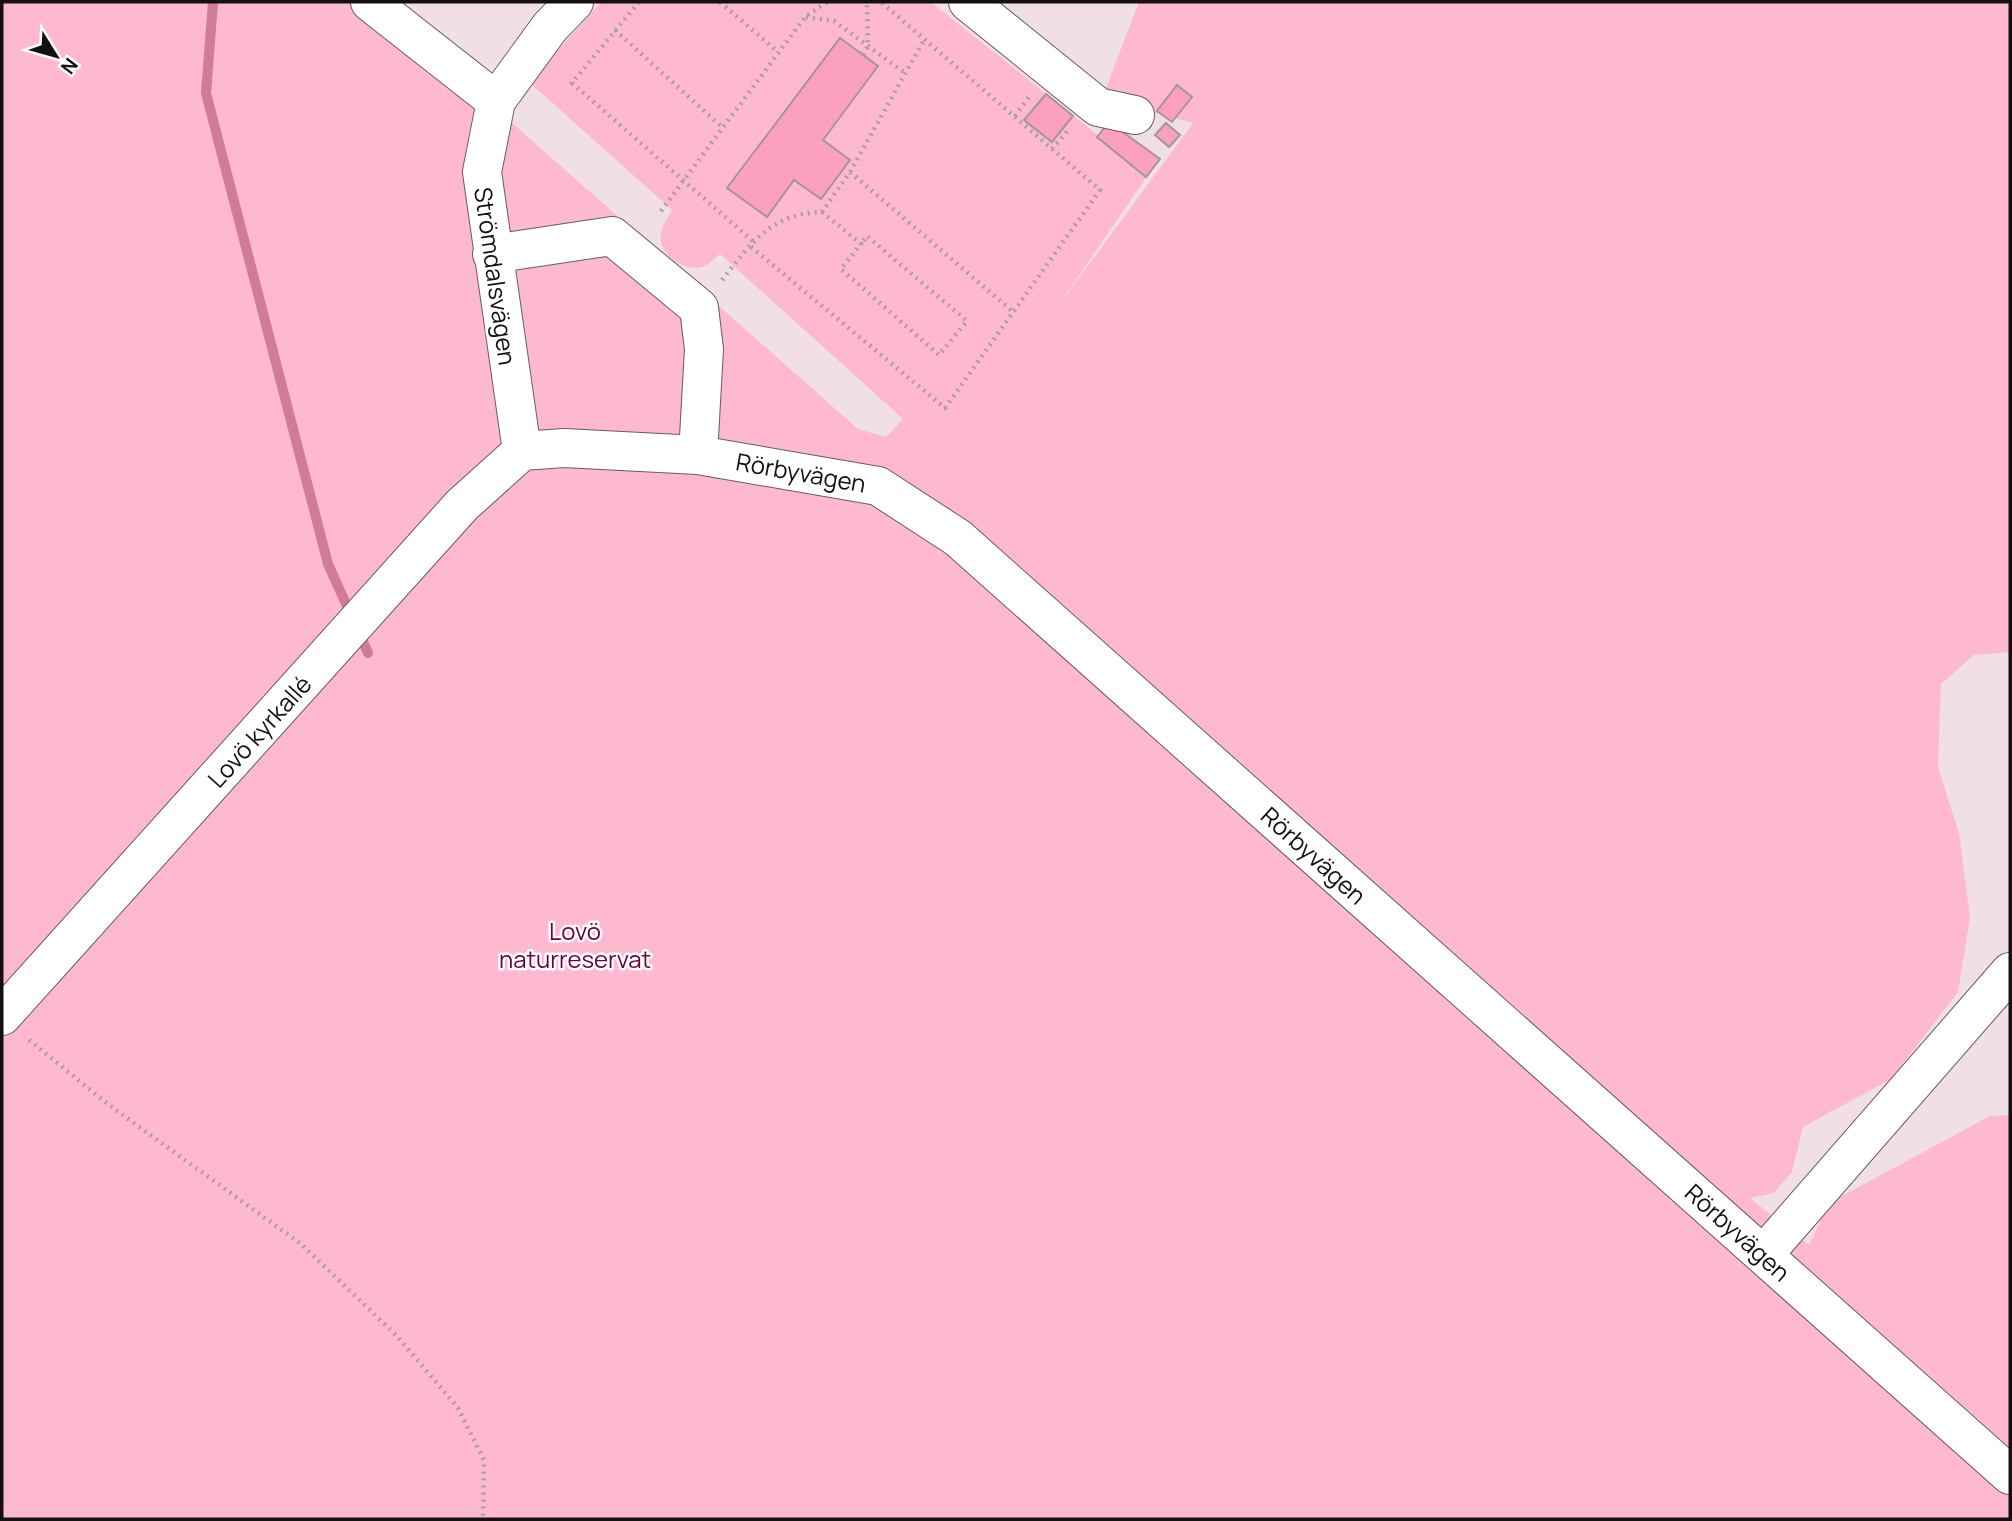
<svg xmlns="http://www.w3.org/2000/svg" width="2012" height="1521" font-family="Manrope,sans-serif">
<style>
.green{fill:#feb9cf}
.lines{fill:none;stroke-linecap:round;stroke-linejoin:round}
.stream{stroke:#d17b98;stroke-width:10}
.building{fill:#fba1be;stroke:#a49599;stroke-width:2}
.minor-casing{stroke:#685b5e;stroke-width:40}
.path{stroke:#a99da0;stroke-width:4.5;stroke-dasharray:2 5;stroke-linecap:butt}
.minor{stroke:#fff;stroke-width:38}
.labels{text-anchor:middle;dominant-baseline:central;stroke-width:5;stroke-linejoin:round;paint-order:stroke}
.street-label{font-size:24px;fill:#140f10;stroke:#fff}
.park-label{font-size:24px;fill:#6c0038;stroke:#fff}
</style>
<rect width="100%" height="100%" fill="#f0e0e4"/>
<path class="green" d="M 2,2 L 384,2 L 511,122 L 858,429 L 886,437 L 903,419 L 720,254 C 715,258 708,266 701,267 C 686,271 664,258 661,242 C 659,230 666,220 672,210 L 529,82 L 601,2 L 931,2 L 1148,175 L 1056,309 L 1193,123 L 1102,98 L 1139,2 L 2010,2 L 2010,652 L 1974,655 L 1941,684 L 1938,767 L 1959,833 L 1970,917 L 1958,992 L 1891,1079 L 1803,1127 L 1792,1172 L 1774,1193 L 1750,1198 L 1809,1245 L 1829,1203 L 1990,1116 L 2010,1115 L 2010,1519 L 2,1519 Z"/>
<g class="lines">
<path class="stream" d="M 213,2 L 206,93 L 328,564 L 351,615
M 358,630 L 368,653"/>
</g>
<path class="building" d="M 840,38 L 878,66 L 823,140 L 850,160 L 821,199 L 794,180 L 767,217 L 727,188 Z
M 1177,85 L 1192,97 L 1172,122 L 1157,111 Z
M 1046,94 L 1073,116 L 1052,142 L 1024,120 Z
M 1109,122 L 1160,159 L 1146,177 L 1097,137 Z
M 1166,123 L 1180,135 L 1169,147 L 1155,135 Z"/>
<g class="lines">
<g class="minor-casing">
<path id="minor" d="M 370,2 L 496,101
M 968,2 L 1098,107 L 1135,115
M 492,254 L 612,236 L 699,308 L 704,349 L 698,455
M 522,451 L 564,448 L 698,455 L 878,486 L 958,538 L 2010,1475
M 522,451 L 482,172 L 496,101 L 550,27 L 574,2
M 2,1016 L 462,505 L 522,451
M 1764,1254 L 2010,972"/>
</g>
<path class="path" d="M 639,2 L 572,83 L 755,243
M 720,2 L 778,52
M 806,17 L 834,21 L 905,73
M 615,30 L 722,127
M 863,55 L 868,46 L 867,2
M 1015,116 L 1029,97
M 1052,149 L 1070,128
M 850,172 L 1012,311
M 661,211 L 805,17 L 827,2
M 822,212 L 861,244 L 841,269 L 939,355 L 967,321 L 867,236 L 861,244
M 751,247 L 945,408 L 1100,190 L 881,2
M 722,280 C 752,242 770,214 822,212 L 850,172 L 924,40
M 29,1040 L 109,1105 L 301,1244 L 396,1335 L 458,1408 L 484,1460 L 483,1519"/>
<use href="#minor" class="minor"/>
</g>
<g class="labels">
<g class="street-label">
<text transform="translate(496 276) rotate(82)">Strömdalsvägen</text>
<text transform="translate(801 472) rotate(10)">Rörbyvägen</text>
<text transform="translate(259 731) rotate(-48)">Lovö kyrkallé</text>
<text transform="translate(1314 855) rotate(42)">Rörbyvägen</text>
<text transform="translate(1738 1232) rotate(42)">Rörbyvägen</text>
</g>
<g class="park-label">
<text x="575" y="930">Lovö<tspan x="575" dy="28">naturreservat</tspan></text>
</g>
</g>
<rect width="2012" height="1521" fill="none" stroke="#140f10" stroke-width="7"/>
<g transform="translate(56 56) rotate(127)" stroke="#ffffff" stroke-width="5" paint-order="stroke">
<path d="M0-5L12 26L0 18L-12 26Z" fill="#140f10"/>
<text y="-10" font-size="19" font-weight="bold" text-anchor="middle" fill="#140f10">N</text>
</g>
</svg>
